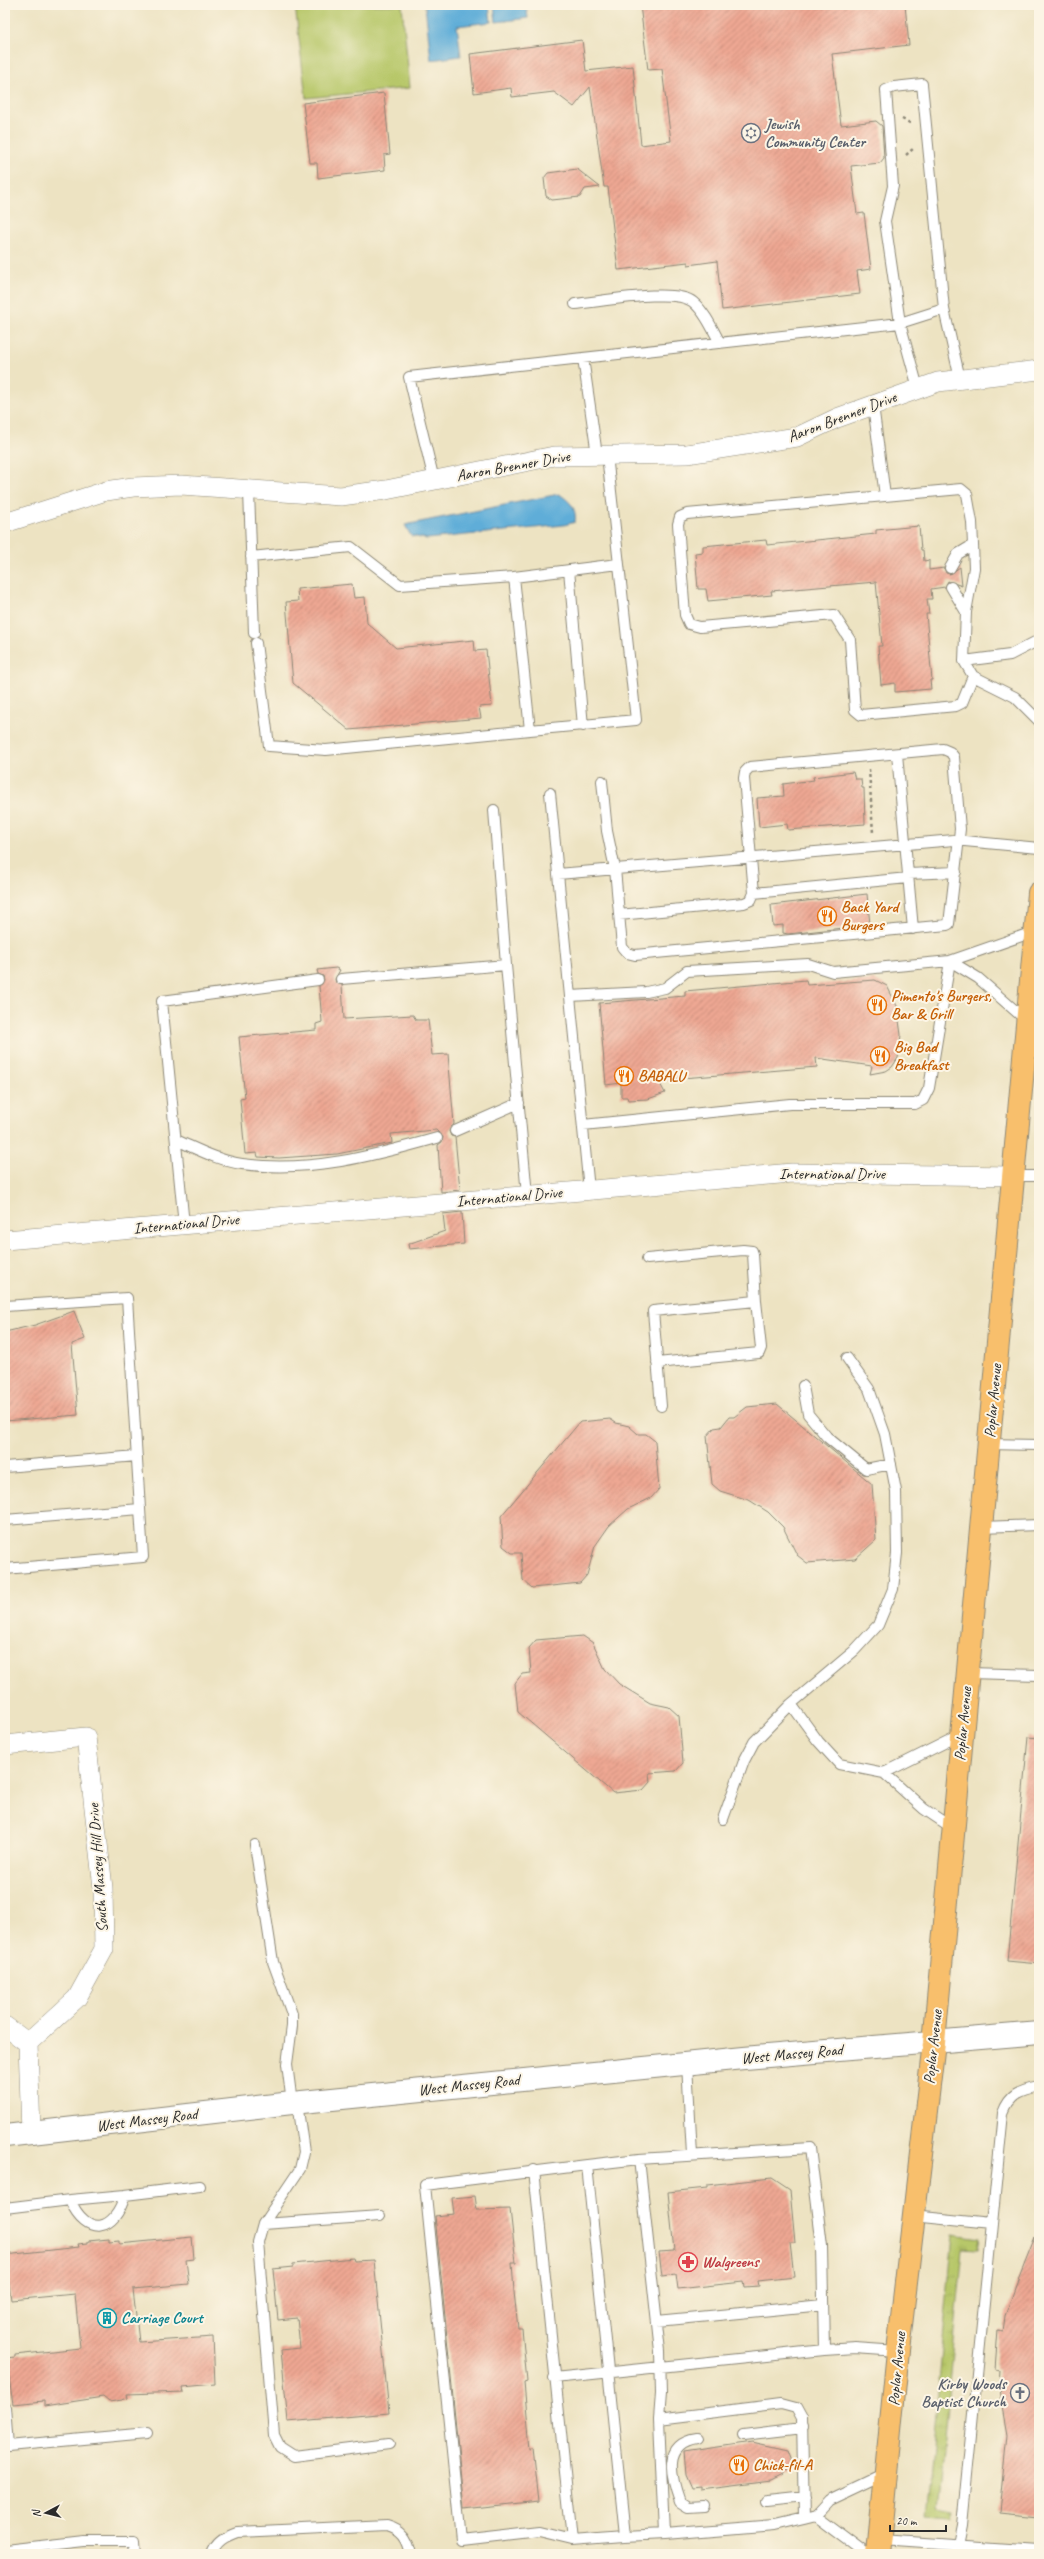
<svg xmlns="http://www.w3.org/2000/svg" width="1044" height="2559" font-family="Caveat,sans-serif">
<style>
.grass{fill:url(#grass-tufts);stroke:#71794a}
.park{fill:#b7c769;stroke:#71794a}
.water{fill:#5eadd8;stroke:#446c82}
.building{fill:url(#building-hatch)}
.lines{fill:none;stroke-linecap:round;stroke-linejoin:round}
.service-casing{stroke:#8c8776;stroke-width:12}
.minor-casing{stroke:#8c8776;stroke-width:20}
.tertiary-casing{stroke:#8c8776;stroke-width:24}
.primary-casing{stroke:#8c8776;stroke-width:24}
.path{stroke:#8c8776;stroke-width:2.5;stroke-dasharray:3 3;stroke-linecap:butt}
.service{stroke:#fff;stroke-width:10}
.minor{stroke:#fff;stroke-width:19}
.tertiary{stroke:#fff;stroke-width:22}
.primary{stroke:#f8bf6c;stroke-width:22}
.labels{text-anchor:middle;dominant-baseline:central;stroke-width:4;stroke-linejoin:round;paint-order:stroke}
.worship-label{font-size:16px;font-weight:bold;fill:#5b616d;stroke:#fcf5e5;text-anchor:start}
.street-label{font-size:16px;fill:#2b2b2b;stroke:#fcf5e5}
.food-label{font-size:16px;font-weight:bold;fill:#c56008;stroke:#fcf5e5;text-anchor:start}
.health-label{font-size:16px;font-weight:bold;fill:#be3a42;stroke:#fcf5e5;text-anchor:start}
.culture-label{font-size:16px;font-weight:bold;fill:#0d838f;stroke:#fcf5e5;text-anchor:start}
</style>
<defs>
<pattern id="grass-tufts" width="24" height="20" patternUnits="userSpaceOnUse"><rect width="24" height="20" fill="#b7c769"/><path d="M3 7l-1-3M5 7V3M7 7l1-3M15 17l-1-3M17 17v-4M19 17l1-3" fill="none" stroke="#9eab5b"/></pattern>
<pattern id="building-hatch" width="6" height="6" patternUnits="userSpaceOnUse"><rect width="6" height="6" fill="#eea793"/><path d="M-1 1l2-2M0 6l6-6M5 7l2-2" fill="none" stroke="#c18878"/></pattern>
</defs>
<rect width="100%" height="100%" fill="#fcf5e5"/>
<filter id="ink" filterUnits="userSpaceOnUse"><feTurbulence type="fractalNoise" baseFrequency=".025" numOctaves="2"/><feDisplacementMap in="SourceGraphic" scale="8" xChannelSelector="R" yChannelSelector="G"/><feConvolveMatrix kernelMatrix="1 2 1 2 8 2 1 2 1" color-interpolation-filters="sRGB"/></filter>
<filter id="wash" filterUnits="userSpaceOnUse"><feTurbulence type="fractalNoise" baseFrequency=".012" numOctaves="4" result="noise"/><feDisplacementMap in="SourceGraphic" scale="16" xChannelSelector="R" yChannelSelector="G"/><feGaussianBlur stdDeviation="0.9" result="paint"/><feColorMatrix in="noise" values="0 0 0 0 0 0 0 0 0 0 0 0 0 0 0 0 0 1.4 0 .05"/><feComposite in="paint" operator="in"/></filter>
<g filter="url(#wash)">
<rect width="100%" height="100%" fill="#ede3c2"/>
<path class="grass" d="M 953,2234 L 980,2238 L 978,2249 L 963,2248 L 938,2510 L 954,2513 L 952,2521 L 926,2519 Z"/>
<path class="park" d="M 295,5 L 402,5 L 410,88 L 306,98 Z"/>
<path class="water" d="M 425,5 L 489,5 L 491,22 L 457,26 L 461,56 L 431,60 Z
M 494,5 L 526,5 L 528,18 L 496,22 Z
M 559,494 C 570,501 577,508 575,522 L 564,525 L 427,539 L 411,536 L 405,525 Z"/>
<g id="blocks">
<path class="building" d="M 640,5 L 905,5 L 909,45 L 832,54 L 841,125 L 876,121 L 882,126 L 884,158 L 880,163 L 851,166 L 857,214 L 864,213 L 871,269 L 857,271 L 860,294 L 722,310 L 717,261 L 688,265 L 688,262 L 618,270 L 608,187 L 604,187 L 590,87 L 574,107 L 554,92 L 512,97 L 511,88 L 474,93 L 470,54 L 582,40 L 586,71 L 633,66 L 641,145 L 671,141 L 662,69 L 648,70 Z
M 384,93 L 390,154 L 384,155 L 385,170 L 318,178 L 317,163 L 310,163 L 303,103 Z
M 577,169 L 600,187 L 585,189 L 580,197 L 552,200 L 546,196 L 544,178 L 548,173 Z
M 919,526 L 921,550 L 923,550 L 924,561 L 929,560 L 929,570 L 944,568 L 946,573 L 950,574 L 960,567 L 962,586 L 948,581 L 945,587 L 931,589 L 932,599 L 927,599 L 929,614 L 926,614 L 932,680 L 930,680 L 931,689 L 895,692 L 895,683 L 881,685 L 878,646 L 882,646 L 876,582 L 771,591 L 772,595 L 708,601 L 706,589 L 698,589 L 695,553 L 703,552 L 703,546 L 766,540 L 767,545 L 876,534 L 876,530 Z
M 352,584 L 354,598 L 365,597 L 367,623 L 396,648 L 474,640 L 475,651 L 486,650 L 492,706 L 479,707 L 481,718 L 349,730 L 293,683 L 286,602 L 298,601 L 297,589 Z
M 853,772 L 855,779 L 861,779 L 862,788 L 864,788 L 865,824 L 788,830 L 787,824 L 759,827 L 757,798 L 784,796 L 783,784 L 814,780 L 813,777 Z
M 867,894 L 870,925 L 788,934 L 783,933 L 783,925 L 773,926 L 771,905 Z
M 336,968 L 340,970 L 335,979 L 336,983 L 342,985 L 344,1019 L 413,1015 L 416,1020 L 428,1020 L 432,1055 L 448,1054 L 454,1124 L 449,1131 L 451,1136 L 455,1137 L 460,1190 L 441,1192 L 438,1145 L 442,1142 L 443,1137 L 436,1130 L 391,1134 L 392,1143 L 337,1154 L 279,1158 L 258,1157 L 257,1153 L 245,1154 L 240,1099 L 245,1098 L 239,1037 L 316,1030 L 316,1024 L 322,1022 L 319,986 L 324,980 L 323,976 L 318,974 L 317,970 Z
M 806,980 L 807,985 L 875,980 L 887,986 L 897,1006 L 901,1035 L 898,1058 L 892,1067 L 886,1071 L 870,1074 L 872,1066 L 816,1058 L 817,1067 L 658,1080 L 665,1093 L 648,1099 L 628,1100 L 627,1097 L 621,1097 L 621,1083 L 606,1085 L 599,1003 L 685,996 L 685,991 Z
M 462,1212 L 464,1244 L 409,1249 L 408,1244 L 445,1231 L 443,1214 Z
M 74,1311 L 85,1339 L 72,1344 L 78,1415 L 5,1421 L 5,1332 L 35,1325 Z
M 777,1404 L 872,1484 L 876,1540 L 855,1559 L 807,1563 L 797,1555 L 783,1527 L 768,1512 L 749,1500 L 720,1491 L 712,1484 L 707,1436 L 714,1428 L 721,1427 L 729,1417 L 734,1417 L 747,1407 Z
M 610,1419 L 616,1423 L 629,1426 L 638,1434 L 646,1434 L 655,1441 L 659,1489 L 651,1498 L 628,1509 L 609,1526 L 595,1546 L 587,1575 L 580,1583 L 532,1588 L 523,1580 L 521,1553 L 512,1553 L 503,1546 L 501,1516 L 580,1422 Z
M 583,1636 L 593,1643 L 605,1669 L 619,1684 L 650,1703 L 669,1707 L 679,1716 L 683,1763 L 676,1771 L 649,1773 L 650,1782 L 643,1790 L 613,1793 L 518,1712 L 515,1683 L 522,1674 L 531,1673 L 529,1648 L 536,1640 Z
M 1028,1737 L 1039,1738 L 1039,1964 L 1007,1961 Z
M 772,2178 L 790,2190 L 795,2243 L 790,2243 L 794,2277 L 758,2281 L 759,2286 L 744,2287 L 743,2282 L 678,2289 L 676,2274 L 662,2276 L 659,2252 L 674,2251 L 668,2192 L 707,2188 L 707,2185 Z
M 475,2196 L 477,2210 L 510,2209 L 516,2263 L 512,2263 L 514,2292 L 518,2328 L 522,2328 L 527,2382 L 524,2383 L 527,2415 L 530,2448 L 533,2447 L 539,2501 L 464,2509 L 435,2216 L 454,2214 L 452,2198 Z
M 192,2237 L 194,2259 L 186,2260 L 189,2284 L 133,2289 L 139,2342 L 213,2337 L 215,2384 L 183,2387 L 184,2392 L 127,2394 L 128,2398 L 122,2400 L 109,2402 L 103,2397 L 44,2406 L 44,2401 L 13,2404 L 6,2358 L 15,2357 L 15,2355 L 80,2348 L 75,2294 L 11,2300 L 5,2255 L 79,2247 L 78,2244 L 88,2243 L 88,2241 L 109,2239 L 109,2242 L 119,2241 L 119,2244 Z
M 1035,2237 L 1035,2267 L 1039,2267 L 1039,2517 L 999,2513 L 1007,2435 L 998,2384 L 999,2370 L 995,2369 L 998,2329 L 1003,2330 L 1005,2316 L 1015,2287 Z
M 353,2258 L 354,2261 L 374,2260 L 389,2413 L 288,2422 L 281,2350 L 300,2348 L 297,2318 L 278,2320 L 273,2269 L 293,2267 L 293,2264 Z
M 752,2442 L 788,2450 L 793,2463 L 789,2471 L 783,2471 L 783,2475 L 771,2481 L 701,2490 L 701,2487 L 692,2488 L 686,2474 L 684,2452 Z"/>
</g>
</g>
<g filter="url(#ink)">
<use href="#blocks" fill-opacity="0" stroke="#8c8776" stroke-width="1"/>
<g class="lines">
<g class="service-casing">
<path id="service" d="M 575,304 C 600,302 675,287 693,302 C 705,312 713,330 720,343
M 583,358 L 597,455
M 918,388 L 900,323 L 885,221 L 893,186 L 886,90 L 894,87 L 922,84 L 944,309
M 873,405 L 885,496
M 434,480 L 409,377 L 900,323 L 944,309 L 960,379
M 249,491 L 254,633
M 251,557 L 351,547 L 400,585 L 514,577 L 530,730 L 326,750 L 269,746 L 256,643
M 950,568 L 958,554 L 973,545
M 569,570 L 583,726
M 514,577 L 618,564
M 951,587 L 966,612
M 1039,640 L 1010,655 L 964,661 L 973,676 L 1015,697 L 1039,721
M 964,661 L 966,612 L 974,568 L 972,522 L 967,494 L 961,489 L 687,514 L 680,517 L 678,524 L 685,615 L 689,624 L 700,627 L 834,615 L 850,640 L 855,710 L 861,715 L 956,706 L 962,703 L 973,676
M 530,730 L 636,720 L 607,455
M 897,754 L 913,929
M 602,781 L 607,831 L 615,869 L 622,947 L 627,953 L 635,955 L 947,925 L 949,924 L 960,829 L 954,757 L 950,752 L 943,749 L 750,767 L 745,772 L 744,778 L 754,893 L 751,900 L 744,903 L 619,915
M 550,793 L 558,874 L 954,840 L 1039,848
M 494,810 L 506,965
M 558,874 L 589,1190
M 908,874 L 956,872
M 754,893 L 908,878
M 950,961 L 978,978 L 1027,1021
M 950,961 L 1036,931
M 341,979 L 506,965 L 527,1195
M 570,996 L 646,992 L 665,988 L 687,971 L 808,964 L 833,972 L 950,961 L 929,1088 L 923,1100 L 915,1104 L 790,1104 L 583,1125
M 455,1131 L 519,1103
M 176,1140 C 197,1149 219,1161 242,1164 C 309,1173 373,1156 437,1138
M 1013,1176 L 1039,1176
M 184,1225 L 162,1001 L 318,980
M 647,1259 L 743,1250 L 752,1251 L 753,1254 L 756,1301 L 653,1311 L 661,1406
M 5,1306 L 127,1298 L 143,1557 L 5,1569
M 657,1363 L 759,1353 L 761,1348 L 756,1301
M 803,1386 L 808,1414 L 827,1437 L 866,1469 L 891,1464
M 989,1444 L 1039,1445
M 5,1467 L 137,1456
M 5,1520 L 140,1509
M 981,1527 L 1039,1525
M 968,1673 L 1039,1675
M 791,1704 L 818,1741 L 839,1764 L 884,1773
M 723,1819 L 744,1761 L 754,1742 L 791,1704 L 854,1651 L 878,1625 L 893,1589 L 897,1553 L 896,1491 L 885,1434 L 869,1389 L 847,1358
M 954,1829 L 924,1809 L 884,1773 L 962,1734
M 255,1845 L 273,1962 L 292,2014 L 292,2026 L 287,2064 L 292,2103
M 687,2064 L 692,2155
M 297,2103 L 304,2152 L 300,2169 L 263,2224 L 258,2242 L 274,2435 L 280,2447 L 294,2456 L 389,2444
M 587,2165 L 625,2536 L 572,2540 L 539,2532 L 461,2541 L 425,2185 Z
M 587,2165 L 639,2159
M 534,2170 L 572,2540
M 70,2200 L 125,2195
M 5,2208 L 70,2200 C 87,2238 115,2232 125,2195 L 200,2186
M 913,2216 L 992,2224 L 962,2525 L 956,2554
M 263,2224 L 380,2216
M 992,2224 L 1003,2113 C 1010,2094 1020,2091 1039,2087
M 657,2321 L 823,2305
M 554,2378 L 824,2350 L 855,2348 L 898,2351
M 5,2407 L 8,2446 L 147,2433
M 659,2419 L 661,2394 L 660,2351 L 639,2159 L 810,2148 L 822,2246 L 824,2350
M 743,2435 L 803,2428
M 697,2439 C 662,2444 671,2477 680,2502 L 688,2507 L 705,2506
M 766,2500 L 804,2496
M 816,2515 L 868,2554
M 804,2518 L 774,2525 L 664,2534 L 659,2419 L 781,2404 L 796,2408 L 802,2419 L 804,2518 L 816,2515 L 830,2500 L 887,2473
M 625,2536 L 664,2534
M 880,2539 L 1039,2550
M 5,2550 L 85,2541 L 134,2541 L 135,2554
M 212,2554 C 215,2541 226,2536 237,2532 L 387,2525 C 402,2529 408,2538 411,2554"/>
</g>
<g class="minor-casing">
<path id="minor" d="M 5,523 L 106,491 L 133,487 L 181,485 L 341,496 L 386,490 L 554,456 L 687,454 L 797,437 L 837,418 L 938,382 L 1039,370
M 5,1240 L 792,1173 L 1013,1176
M 5,1745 L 86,1737 L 103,1888 L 104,1949 L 77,1998 L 28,2043
M 5,2026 L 28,2043 L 31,2133"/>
</g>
<g class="tertiary-casing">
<path id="tertiary" d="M 5,2136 L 292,2103 L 744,2058 L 1039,2033"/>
</g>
<g class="primary-casing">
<path id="primary" d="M 878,2554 L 898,2351 L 934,2043 L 1039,893"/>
</g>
<path class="path" d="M 902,119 L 912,124
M 906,155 L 914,148
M 869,769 L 873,833"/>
<use href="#service" class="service"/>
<use href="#minor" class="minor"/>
<use href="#tertiary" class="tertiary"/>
<use href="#primary" class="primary"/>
</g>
</g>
<defs>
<g id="synagogue-ring" transform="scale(1)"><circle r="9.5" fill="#fcf5e5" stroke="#6b7280" stroke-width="1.5"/><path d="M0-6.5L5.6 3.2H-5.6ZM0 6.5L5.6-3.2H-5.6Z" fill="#6b7280"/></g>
<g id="restaurant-ring" transform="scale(1)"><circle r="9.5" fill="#fcf5e5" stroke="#e8710a" stroke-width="1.5"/><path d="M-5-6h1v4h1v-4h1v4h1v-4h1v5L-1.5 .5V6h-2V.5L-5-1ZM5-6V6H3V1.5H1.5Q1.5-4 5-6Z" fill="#e8710a"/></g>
<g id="pharmacy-ring" transform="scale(1)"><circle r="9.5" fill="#fcf5e5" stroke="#e0444e" stroke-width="1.5"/><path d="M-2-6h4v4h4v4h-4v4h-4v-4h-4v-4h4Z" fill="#e0444e"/></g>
<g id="building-ring" transform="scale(1)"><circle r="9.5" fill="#fcf5e5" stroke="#0f9aa8" stroke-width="1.5"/><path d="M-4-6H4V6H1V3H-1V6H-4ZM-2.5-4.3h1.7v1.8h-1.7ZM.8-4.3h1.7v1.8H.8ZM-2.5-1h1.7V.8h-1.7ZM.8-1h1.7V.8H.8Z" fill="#0f9aa8"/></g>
<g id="church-ring" transform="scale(1)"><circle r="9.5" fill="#fcf5e5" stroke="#6b7280" stroke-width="1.5"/><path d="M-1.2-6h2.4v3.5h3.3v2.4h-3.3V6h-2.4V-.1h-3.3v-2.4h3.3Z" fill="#6b7280"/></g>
</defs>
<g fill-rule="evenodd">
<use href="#synagogue-ring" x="751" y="133"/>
<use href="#restaurant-ring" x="827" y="916"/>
<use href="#restaurant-ring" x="877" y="1005"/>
<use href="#restaurant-ring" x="880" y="1056"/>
<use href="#restaurant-ring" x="624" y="1076"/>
<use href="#pharmacy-ring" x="688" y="2262"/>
<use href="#building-ring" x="107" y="2318"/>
<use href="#church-ring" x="1020" y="2393"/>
<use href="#restaurant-ring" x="739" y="2465"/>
</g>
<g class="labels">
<g class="worship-label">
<text x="765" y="124">Jewish<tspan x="765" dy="18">Community Center</tspan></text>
<text x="1006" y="2384" text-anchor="end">Kirby Woods<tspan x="1006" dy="18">Baptist Church</tspan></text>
</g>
<g class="street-label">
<text transform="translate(842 417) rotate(-21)">Aaron Brenner Drive</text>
<text transform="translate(513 466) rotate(-10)">Aaron Brenner Drive</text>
<text x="832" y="1174">International Drive</text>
<text transform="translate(509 1197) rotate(-5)">International Drive</text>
<text transform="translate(186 1224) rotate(-5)">International Drive</text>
<text transform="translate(993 1401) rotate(-85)">Poplar Avenue</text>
<text transform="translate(963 1724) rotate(-85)">Poplar Avenue</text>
<text transform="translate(98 1868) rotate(-94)">South Massey Hill Drive</text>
<text transform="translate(933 2047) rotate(-84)">Poplar Avenue</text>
<text transform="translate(792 2054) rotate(-5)">West Massey Road</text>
<text transform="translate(469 2085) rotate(-6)">West Massey Road</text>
<text transform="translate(147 2120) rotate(-7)">West Massey Road</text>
<text transform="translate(897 2369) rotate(-85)">Poplar Avenue</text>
</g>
<g class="food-label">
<text x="841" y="907">Back Yard<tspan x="841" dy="18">Burgers</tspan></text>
<text x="891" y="996">Pimento's Burgers,<tspan x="891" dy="18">Bar &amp; Grill</tspan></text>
<text x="894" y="1047">Big Bad<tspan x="894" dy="18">Breakfast</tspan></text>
<text x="638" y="1076">BABALU</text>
<text x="753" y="2465">Chick-fil-A</text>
</g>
<g class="health-label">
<text x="702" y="2262">Walgreens</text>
</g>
<g class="culture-label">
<text x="121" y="2318">Carriage Court</text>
</g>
</g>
<rect width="1044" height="2559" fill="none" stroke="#fcf5e5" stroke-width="20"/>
<g transform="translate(46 2513) rotate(263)" stroke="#fcf5e5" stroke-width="3" paint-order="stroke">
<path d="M0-3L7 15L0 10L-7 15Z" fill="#2b2b2b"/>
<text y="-6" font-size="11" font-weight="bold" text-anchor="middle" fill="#2b2b2b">N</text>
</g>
<path d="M890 2525v6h56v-6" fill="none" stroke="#2b2b2b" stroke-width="2"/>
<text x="896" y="2525" font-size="12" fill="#2b2b2b" stroke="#fcf5e5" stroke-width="3" paint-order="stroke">20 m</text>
</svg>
